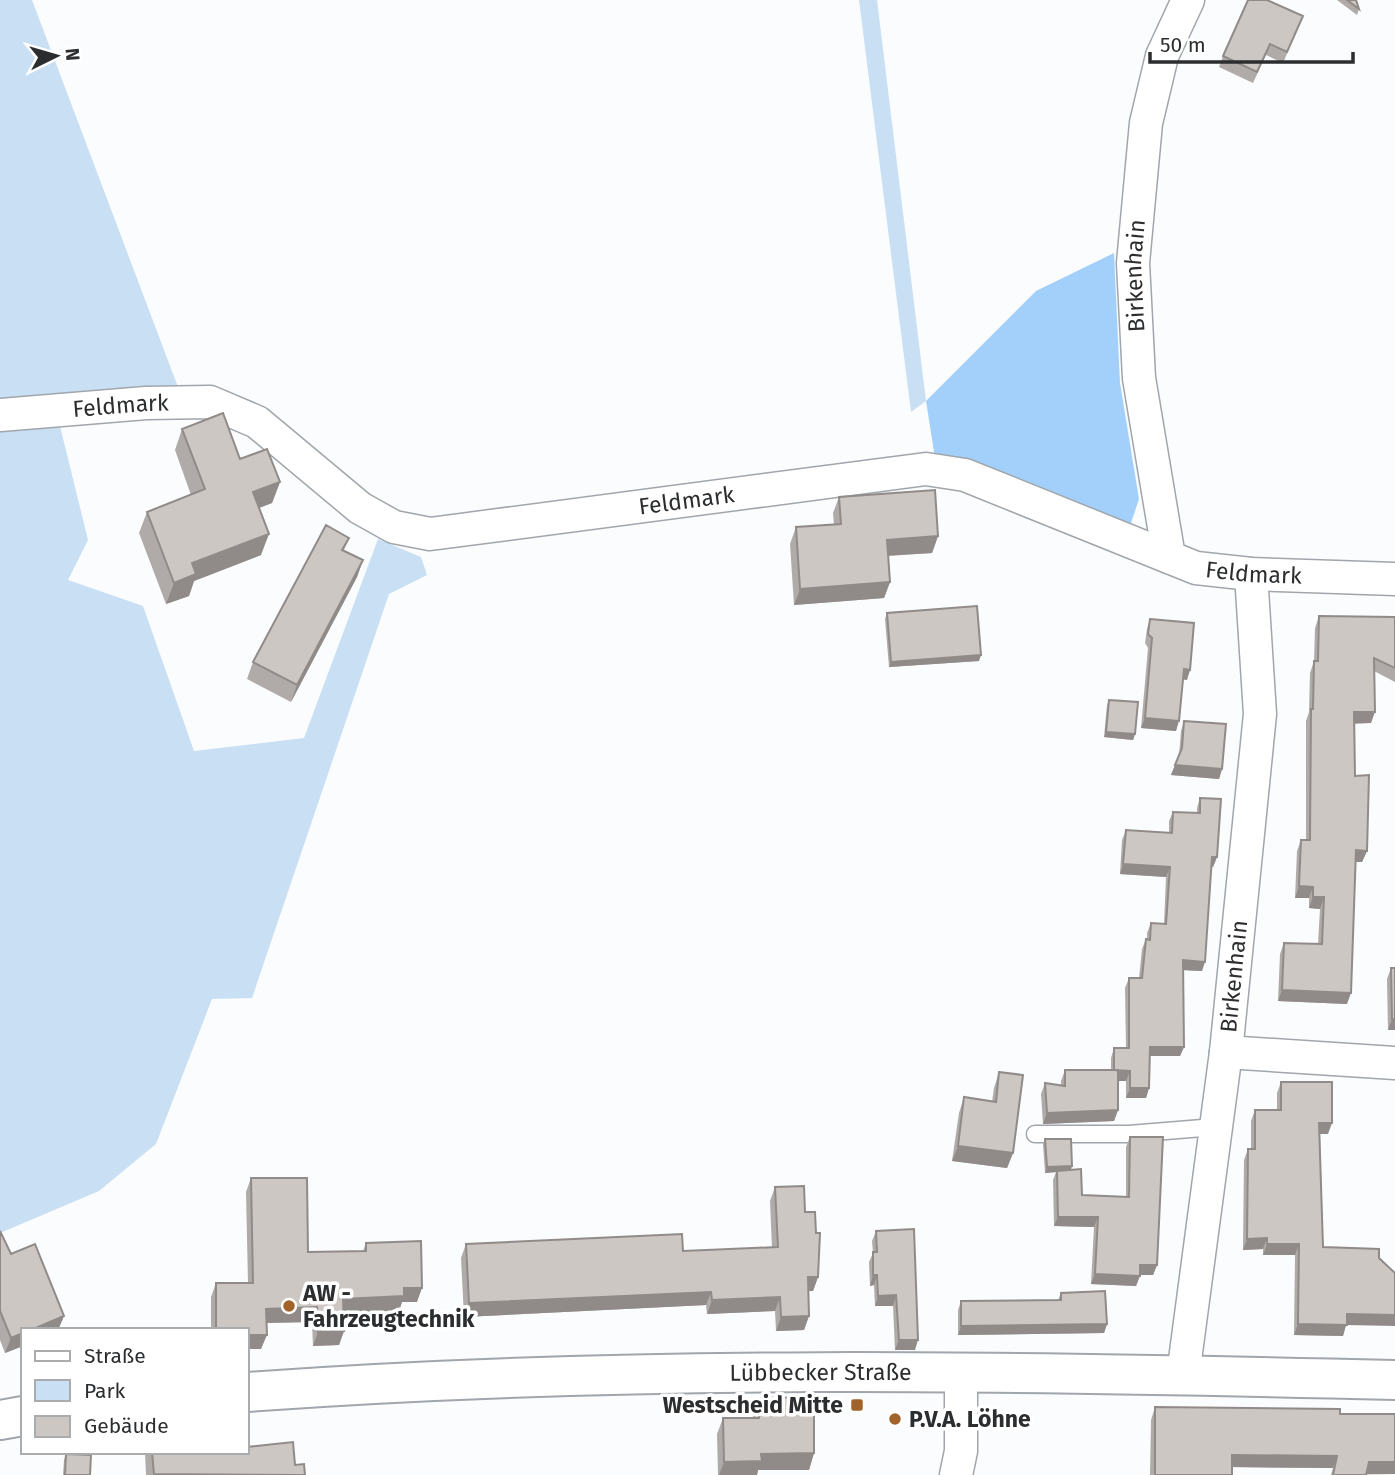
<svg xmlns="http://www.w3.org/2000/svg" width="1395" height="1475" font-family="'Fira Sans',sans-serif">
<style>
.green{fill:#c9dff4}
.forest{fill:#a3d0fb}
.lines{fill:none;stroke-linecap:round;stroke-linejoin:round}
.service-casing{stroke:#a0a6ab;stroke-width:19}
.minor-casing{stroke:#a0a6ab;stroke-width:35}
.secondary-casing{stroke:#a0a6ab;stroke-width:42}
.service{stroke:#fff;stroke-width:16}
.minor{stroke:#fff;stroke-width:32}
.secondary{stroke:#fff;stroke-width:38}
.wall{fill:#b0aba8}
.shaded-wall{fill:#908b88}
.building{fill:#cdc7c3;stroke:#908b88;stroke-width:2}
.poi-dot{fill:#a2632a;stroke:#fff;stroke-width:2.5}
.labels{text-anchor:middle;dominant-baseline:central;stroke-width:7;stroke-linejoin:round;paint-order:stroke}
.street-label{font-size:23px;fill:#2b2d2f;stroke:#fff}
.poi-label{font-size:23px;font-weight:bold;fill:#2b2d2f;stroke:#fff;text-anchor:start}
</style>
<rect width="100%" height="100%" fill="#fafcfe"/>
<path class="green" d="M 0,0 L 32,0 L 178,387 L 0,399 Z
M 859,0 L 877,0 L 926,401 L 911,412 Z
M 59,422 L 88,540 L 68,580 L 143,606 L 194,751 L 304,738 L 378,539 L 421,557 L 427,575 L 389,594 L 252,998 L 212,999 L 156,1144 L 99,1191 L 0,1233 L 0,426 Z"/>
<path class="forest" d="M 1114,253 L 1120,383 L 1139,499 L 1130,526 L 970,460 L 935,458 L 926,401 L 1036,291 Z"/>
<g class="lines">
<g class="service-casing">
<path id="service" d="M 1035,1134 L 1129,1134 L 1215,1127"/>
</g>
<g class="minor-casing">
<g id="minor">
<path id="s1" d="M 0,415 L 146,403 L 210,402 L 257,422 L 360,508 L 394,527 L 430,534 L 926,469 L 965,475 L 1196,568 L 1251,574 L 1395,579"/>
<path id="s2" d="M 1169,557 L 1139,378 L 1133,263 L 1146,123 L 1162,56 L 1188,0"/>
<path d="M 1226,1052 L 1395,1063"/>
<path id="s3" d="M 1183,1375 L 1226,1052 L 1260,714 L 1251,574"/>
<path d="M 956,1475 L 961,1451 L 961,1374"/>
</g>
</g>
<g class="secondary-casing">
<g id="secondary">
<path id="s4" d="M 247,1392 C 628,1364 1013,1371 1395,1380"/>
<path d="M 0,1420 L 23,1416"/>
</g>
</g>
<use href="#service" class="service"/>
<use href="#minor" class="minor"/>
<use href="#secondary" class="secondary"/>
</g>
<path class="wall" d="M 1337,0 L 1356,0 L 1359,9 L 1357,15 Z
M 1303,16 L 1283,63 L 1266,55 L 1253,83 L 1219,67 L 1223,56 Z
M 182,429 L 280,482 L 272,503 L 259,508 L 261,555 L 194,581 L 189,596 L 166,604 L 139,533 L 147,512 L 191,495 L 175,450 Z
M 839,497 L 938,536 L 932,553 L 888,556 L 890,582 L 884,598 L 794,605 L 790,544 L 796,527 L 834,525 L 833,513 Z
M 349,538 L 344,550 L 363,560 L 357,577 L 291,702 L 247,679 L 253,662 Z
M 887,613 L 979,661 L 889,667 L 885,619 Z
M 1319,616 L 1395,617 L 1395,682 L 1374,671 L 1371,723 L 1354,723 L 1355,776 L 1367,851 L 1362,862 L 1356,862 L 1347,1004 L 1278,1001 L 1280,954 L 1284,943 L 1318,944 L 1320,909 L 1309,908 L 1309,898 L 1295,898 L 1297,851 L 1301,840 L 1306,840 L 1306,721 L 1309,712 L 1310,673 L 1314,661 L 1315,628 Z
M 1150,619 L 1187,680 L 1183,679 L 1176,731 L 1141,728 L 1148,648 L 1145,643 L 1147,629 Z
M 1109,700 L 1135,734 L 1133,740 L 1104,737 L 1107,705 Z
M 1184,721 L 1222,769 L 1219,779 L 1171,775 L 1179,756 L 1181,731 Z
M 1200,798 L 1217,857 L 1213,867 L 1211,867 L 1202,971 L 1183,970 L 1184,1047 L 1180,1056 L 1149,1056 L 1149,1088 L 1146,1098 L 1126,1098 L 1126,1081 L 1118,1081 L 1118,1110 L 1114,1121 L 1043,1124 L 1041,1094 L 1045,1083 L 1061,1085 L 1061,1081 L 1065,1070 L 1111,1070 L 1111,1058 L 1114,1048 L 1126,1048 L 1125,988 L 1129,978 L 1139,978 L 1142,949 L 1146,939 L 1147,940 L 1147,933 L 1151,923 L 1164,924 L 1166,877 L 1120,874 L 1122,840 L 1126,830 L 1169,833 L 1169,821 L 1173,812 L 1197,813 L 1197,808 Z
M 1391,968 L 1395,968 L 1395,1030 L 1388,1030 L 1387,979 Z
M 999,1072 L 1013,1153 L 1007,1168 L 952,1161 L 959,1113 L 964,1097 L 992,1102 L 994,1088 Z
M 1281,1082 L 1328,1134 L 1320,1134 L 1323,1247 L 1346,1325 L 1343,1336 L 1294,1335 L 1295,1255 L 1263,1255 L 1263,1249 L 1243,1250 L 1244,1160 L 1248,1149 L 1251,1149 L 1251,1121 L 1255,1110 L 1277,1110 L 1277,1093 Z
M 1130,1137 L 1157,1265 L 1153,1275 L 1140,1275 L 1136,1286 L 1091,1284 L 1094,1227 L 1054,1226 L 1053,1180 L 1056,1172 L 1045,1173 L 1043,1144 L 1045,1139 L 1072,1166 L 1071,1170 L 1082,1195 L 1126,1197 L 1126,1147 Z
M 251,1178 L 308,1252 L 363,1251 L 366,1243 L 417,1302 L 402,1302 L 399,1311 L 344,1312 L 344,1331 L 339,1345 L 313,1346 L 312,1322 L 266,1323 L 261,1349 L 247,1330 L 211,1330 L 211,1297 L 216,1283 L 248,1283 L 246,1192 Z
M 775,1187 L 805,1212 L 818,1277 L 813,1291 L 808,1291 L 809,1316 L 804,1330 L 776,1331 L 775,1311 L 707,1314 L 706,1305 L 464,1317 L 461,1258 L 466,1244 L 683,1251 L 772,1248 L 770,1201 Z
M 0,1231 L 11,1254 L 64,1316 L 58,1330 L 23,1330 L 23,1346 L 5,1353 L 0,1340 Z
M 876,1231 L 915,1350 L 895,1350 L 893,1306 L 875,1306 L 874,1285 L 870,1286 L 869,1262 L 873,1253 L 872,1241 Z
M 1061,1293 L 1107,1324 L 1104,1333 L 958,1335 L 958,1310 L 961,1301 L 1058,1300 Z
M 759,1398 L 814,1453 L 809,1470 L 758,1470 L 757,1475 L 718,1475 L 717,1434 L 723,1418 L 753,1418 L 753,1414 Z
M 1155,1407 L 1340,1414 L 1395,1414 L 1395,1474 L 1331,1475 L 1333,1468 L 1232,1467 L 1232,1475 L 1150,1475 L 1151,1420 Z
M 145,1452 L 247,1452 L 295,1465 L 305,1475 L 146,1475 Z
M 66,1454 L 90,1475 L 63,1475 L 64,1460 Z"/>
<path class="shaded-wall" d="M 280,482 L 272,503 L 245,513 L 253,492 Z
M 269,534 L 261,555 L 194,581 L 189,596 L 166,604 L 174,583 L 192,563 Z
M 938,536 L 932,553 L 881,556 L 887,540 Z
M 363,560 L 357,577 L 291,702 L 297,685 Z
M 890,582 L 884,598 L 794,605 L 800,589 Z
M 981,655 L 979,661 L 889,667 L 891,662 Z
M 1184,669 L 1190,670 L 1187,680 L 1181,679 Z
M 1354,712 L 1375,712 L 1371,723 L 1349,724 Z
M 1145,718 L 1179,721 L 1176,731 L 1141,728 Z
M 1106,732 L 1135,734 L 1133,740 L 1104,737 Z
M 1175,765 L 1222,769 L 1219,779 L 1171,775 Z
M 1356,850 L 1367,851 L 1362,862 L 1352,862 Z
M 1212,857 L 1217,857 L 1213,867 L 1208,867 Z
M 1123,864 L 1170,867 L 1166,877 L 1120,874 Z
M 1299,886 L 1313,887 L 1309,898 L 1295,898 Z
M 1313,897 L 1324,897 L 1320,909 L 1309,908 Z
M 1183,960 L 1205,962 L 1202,971 L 1180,970 Z
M 1282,990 L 1351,993 L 1347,1004 L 1278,1001 Z
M 1392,1019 L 1395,1019 L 1395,1030 L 1388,1030 Z
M 1150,1047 L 1184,1047 L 1180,1056 L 1146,1056 Z
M 1114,1071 L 1130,1071 L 1126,1081 L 1111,1081 Z
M 1130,1088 L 1149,1088 L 1146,1098 L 1126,1098 Z
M 1118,1110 L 1114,1121 L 1043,1124 L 1047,1113 Z
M 1319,1123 L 1332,1123 L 1328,1134 L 1315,1134 Z
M 958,1146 L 1013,1153 L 1007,1168 L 952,1161 Z
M 1072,1166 L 1070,1171 L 1045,1173 L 1047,1167 Z
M 1058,1217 L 1098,1217 L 1094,1227 L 1054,1226 Z
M 1267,1238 L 1263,1249 L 1243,1250 L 1247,1239 Z
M 1267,1244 L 1299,1244 L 1295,1255 L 1263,1255 Z
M 1140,1265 L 1157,1265 L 1153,1275 L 1136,1275 Z
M 1095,1274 L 1140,1276 L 1136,1286 L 1091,1284 Z
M 873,1275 L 877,1275 L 874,1285 L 870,1286 Z
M 808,1277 L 818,1277 L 813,1291 L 803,1291 Z
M 404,1288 L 422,1288 L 417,1302 L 402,1302 L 399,1311 L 338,1313 L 343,1299 Z
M 711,1292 L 706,1305 L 464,1317 L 469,1303 Z
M 896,1295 L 893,1306 L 875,1306 L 878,1296 Z
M 780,1297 L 775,1311 L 707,1314 L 712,1300 Z
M 317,1307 L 312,1322 L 261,1323 L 266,1309 Z
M 1347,1314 L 1395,1315 L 1395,1326 L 1346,1325 L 1343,1336 L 1294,1335 L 1298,1324 Z
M 64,1316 L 58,1330 L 31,1330 Z
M 809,1316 L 804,1330 L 776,1331 L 781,1317 Z
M 1107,1324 L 1104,1333 L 958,1335 L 961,1326 Z
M 344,1331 L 339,1345 L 313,1346 L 318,1332 Z
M 23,1333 L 23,1346 L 5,1353 L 11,1338 Z
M 247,1335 L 267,1335 L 261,1349 L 247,1349 Z
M 899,1340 L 918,1340 L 915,1350 L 895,1350 Z
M 814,1453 L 809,1470 L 758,1470 L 757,1475 L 719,1475 L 724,1462 L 761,1454 Z
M 1232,1455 L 1337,1456 L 1333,1468 L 1228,1467 Z
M 1369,1462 L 1395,1462 L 1395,1474 L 1365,1474 Z"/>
<path class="building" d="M 1248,0 L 1267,0 L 1303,16 L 1287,52 L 1270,44 L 1257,72 L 1223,56 Z
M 1347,0 L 1356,0 L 1359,9 Z
M 223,413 L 240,459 L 267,449 L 280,482 L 253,492 L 269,534 L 192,563 L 196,574 L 174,583 L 147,512 L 205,489 L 182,429 Z
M 935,490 L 938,536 L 887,540 L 890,582 L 800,589 L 796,527 L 841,524 L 839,497 Z
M 326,525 L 349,538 L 342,550 L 363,560 L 297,685 L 253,662 Z
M 977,606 L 981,655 L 891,662 L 887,613 Z
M 1319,616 L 1395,617 L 1395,668 L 1374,658 L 1375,712 L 1354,712 L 1355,776 L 1369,775 L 1367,851 L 1356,850 L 1351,993 L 1282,990 L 1284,943 L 1322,944 L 1324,897 L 1313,897 L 1313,887 L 1299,886 L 1301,840 L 1310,840 L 1311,709 L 1313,709 L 1314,661 L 1318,661 Z
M 1150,619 L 1194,623 L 1190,670 L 1184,669 L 1179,721 L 1145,718 L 1152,638 L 1148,634 Z
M 1109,700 L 1138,702 L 1135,734 L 1106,732 Z
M 1184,721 L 1226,724 L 1222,769 L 1175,765 L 1182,748 Z
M 1200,798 L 1221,799 L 1217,857 L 1212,857 L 1205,962 L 1183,960 L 1184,1047 L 1150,1047 L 1149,1088 L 1130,1088 L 1130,1071 L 1114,1070 L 1114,1048 L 1129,1048 L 1129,978 L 1142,978 L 1146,939 L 1150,940 L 1151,923 L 1166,924 L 1170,867 L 1123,864 L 1126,830 L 1172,833 L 1173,812 L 1200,813 Z
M 1391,968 L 1395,968 L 1395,1019 L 1392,1019 Z
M 1065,1070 L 1118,1070 L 1118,1110 L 1047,1113 L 1045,1083 L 1065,1086 Z
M 999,1072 L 1023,1075 L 1013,1153 L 958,1146 L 964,1097 L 996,1102 Z
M 1281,1082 L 1332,1082 L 1332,1123 L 1319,1123 L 1323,1247 L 1379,1249 L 1379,1258 L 1395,1273 L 1395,1315 L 1347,1314 L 1347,1325 L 1298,1324 L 1299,1244 L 1267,1244 L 1267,1238 L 1247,1239 L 1248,1149 L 1255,1149 L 1255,1110 L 1281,1110 Z
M 1130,1137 L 1163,1137 L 1157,1265 L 1140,1265 L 1140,1276 L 1095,1274 L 1098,1217 L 1058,1217 L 1057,1171 L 1081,1169 L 1082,1195 L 1129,1197 Z
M 1045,1139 L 1071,1139 L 1072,1166 L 1047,1167 Z
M 251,1178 L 307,1178 L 308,1252 L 366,1251 L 366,1243 L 421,1241 L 422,1288 L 404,1288 L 404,1296 L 343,1299 L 344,1331 L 318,1332 L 317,1307 L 266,1309 L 267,1335 L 247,1335 L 247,1330 L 216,1330 L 216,1283 L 253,1283 Z
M 804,1186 L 805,1212 L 815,1212 L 816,1233 L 820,1233 L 818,1277 L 808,1277 L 809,1316 L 781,1317 L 780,1297 L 712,1300 L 711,1292 L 469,1303 L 466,1244 L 682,1234 L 683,1251 L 778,1247 L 775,1187 Z
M 914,1229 L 918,1340 L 899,1340 L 896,1295 L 878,1296 L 877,1275 L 873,1275 L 873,1252 L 877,1252 L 876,1231 Z
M 0,1231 L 11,1254 L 35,1244 L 64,1316 L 31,1330 L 23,1330 L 23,1333 L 11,1338 L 0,1311 Z
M 1105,1291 L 1107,1324 L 961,1326 L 961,1301 L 1061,1300 L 1061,1293 Z
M 814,1397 L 814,1453 L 761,1454 L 762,1461 L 724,1462 L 723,1418 L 759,1418 L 759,1398 Z
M 1155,1407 L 1340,1409 L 1340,1414 L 1395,1414 L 1395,1462 L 1369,1462 L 1366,1475 L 1333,1475 L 1337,1456 L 1232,1455 L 1232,1475 L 1155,1475 Z
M 293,1442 L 295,1465 L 304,1464 L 305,1475 L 154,1474 L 152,1452 L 247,1452 L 247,1447 Z
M 66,1454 L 91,1455 L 90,1475 L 65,1475 Z"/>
<g class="poi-dot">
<circle cx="289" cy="1306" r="7"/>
<rect x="850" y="1398" width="14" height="14" rx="3.5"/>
<circle cx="895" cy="1419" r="7"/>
</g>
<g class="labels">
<g class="street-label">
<text stroke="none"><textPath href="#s2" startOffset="284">Birkenhain</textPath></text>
<text stroke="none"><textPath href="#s1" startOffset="121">Feldmark</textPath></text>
<text stroke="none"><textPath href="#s1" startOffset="730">Feldmark</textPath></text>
<text stroke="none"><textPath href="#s1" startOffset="1318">Feldmark</textPath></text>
<text stroke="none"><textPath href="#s3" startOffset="402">Birkenhain</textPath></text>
<text stroke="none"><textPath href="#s4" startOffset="574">Lübbecker Straße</textPath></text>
</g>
<g class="poi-label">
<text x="303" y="1293">AW -<tspan x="303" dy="26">Fahrzeugtechnik</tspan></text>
<text x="843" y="1405" text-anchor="end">Westscheid Mitte</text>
<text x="909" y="1419">P.V.A. Löhne</text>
</g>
</g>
<rect x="21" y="1328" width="228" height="126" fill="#ffffff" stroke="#aaabac" stroke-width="2"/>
<rect x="35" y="1351" width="35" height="10" fill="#ffffff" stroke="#aaabac" stroke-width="2"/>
<text x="84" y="1363" font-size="21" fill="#2b2d2f">Straße</text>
<rect x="35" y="1380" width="35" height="21" fill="#c9dff4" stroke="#aaabac" stroke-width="2"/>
<text x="84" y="1398" font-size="21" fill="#2b2d2f">Park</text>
<rect x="35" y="1416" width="35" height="21" fill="#cdc7c3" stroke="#aaabac" stroke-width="2"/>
<text x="84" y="1433" font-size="21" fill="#2b2d2f">Gebäude</text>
<g transform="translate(56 56) rotate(85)" stroke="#ffffff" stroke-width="5" paint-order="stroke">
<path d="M0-5L12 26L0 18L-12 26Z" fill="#2b2d2f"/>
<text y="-10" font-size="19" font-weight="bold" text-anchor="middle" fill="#2b2d2f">N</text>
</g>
<path d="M1150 52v10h203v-10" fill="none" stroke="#2b2d2f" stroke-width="3.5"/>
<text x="1160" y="52" font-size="21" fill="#2b2d2f" stroke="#ffffff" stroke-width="5" paint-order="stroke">50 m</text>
</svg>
